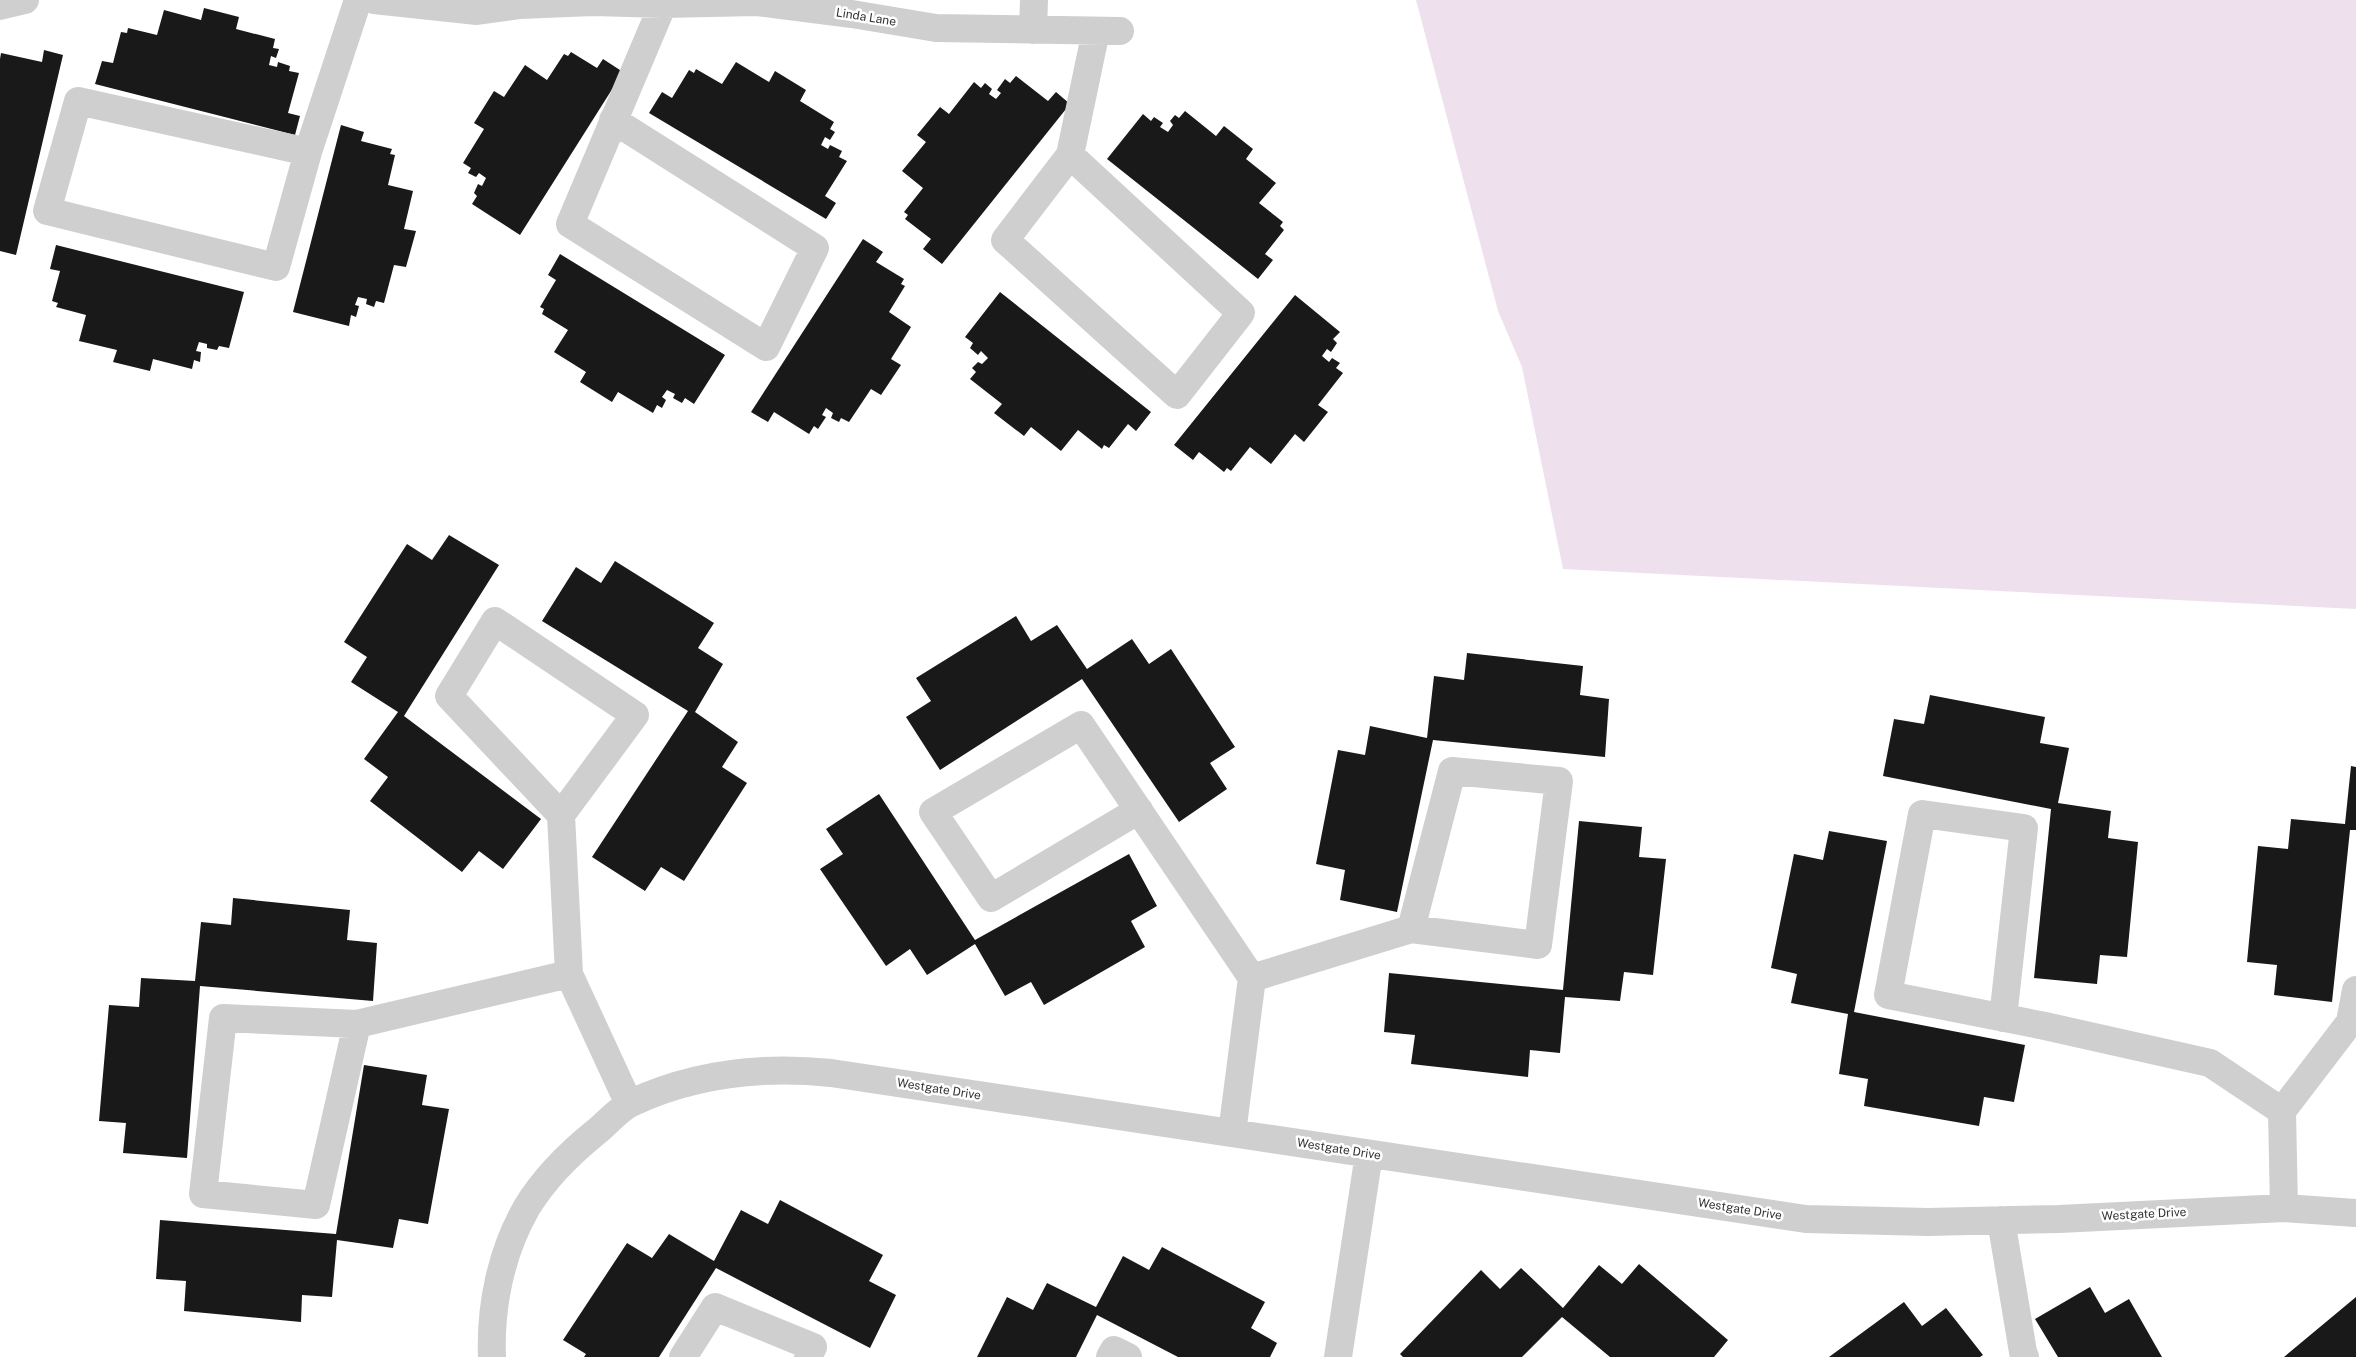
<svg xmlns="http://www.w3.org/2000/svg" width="2356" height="1357" font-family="'Public Sans',sans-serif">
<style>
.green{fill:#efe0ee}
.building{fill:#191919}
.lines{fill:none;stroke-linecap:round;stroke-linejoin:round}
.minor{stroke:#cfcfcf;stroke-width:28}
.labels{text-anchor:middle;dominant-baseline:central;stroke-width:5;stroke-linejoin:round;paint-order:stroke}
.street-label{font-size:12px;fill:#323232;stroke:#fff}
</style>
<rect width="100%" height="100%" fill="#fff"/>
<path class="green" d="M 1416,0 L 2356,0 L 2356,609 L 1563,569 L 1522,367 L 1498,311 Z"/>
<path class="building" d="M 204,8 L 239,17 L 236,29 L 275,39 L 273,48 L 279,49 L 276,58 L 271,56 L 269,65 L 277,67 L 278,62 L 290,66 L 289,71 L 299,73 L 288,113 L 300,116 L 295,135 L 95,84 L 102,61 L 113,63 L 121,32 L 127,33 L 128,28 L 157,35 L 164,10 L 201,20 Z
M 44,50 L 63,55 L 16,255 L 0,251 L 0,59 L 1,53 L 42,62 Z
M 571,52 L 597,68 L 603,59 L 623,72 L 520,235 L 472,204 L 477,196 L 474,193 L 478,184 L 482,186 L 486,178 L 479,173 L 476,177 L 468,173 L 471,168 L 463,163 L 484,129 L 474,123 L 494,91 L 504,97 L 525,65 L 547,80 L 564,54 L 568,56 Z
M 736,62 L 769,82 L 775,71 L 806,90 L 800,101 L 834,122 L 830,129 L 835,132 L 830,140 L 825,137 L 821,145 L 828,149 L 830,145 L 842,151 L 839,157 L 847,161 L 825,196 L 836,203 L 826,219 L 649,113 L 662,92 L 672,98 L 689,70 L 694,73 L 696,69 L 722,84 Z
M 1016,76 L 1048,101 L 1056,92 L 1070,104 L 942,264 L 923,249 L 931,239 L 905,219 L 908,215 L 904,212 L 923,188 L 902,171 L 926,142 L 917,135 L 940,107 L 949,114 L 974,82 L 981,88 L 985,83 L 992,89 L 989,94 L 996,99 L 1001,93 L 997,90 L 1005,79 L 1010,83 Z
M 1185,111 L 1216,136 L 1224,126 L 1253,149 L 1246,159 L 1276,183 L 1259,203 L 1283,222 L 1280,226 L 1284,230 L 1265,254 L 1273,260 L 1258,279 L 1107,159 L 1143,114 L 1151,121 L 1154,117 L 1163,123 L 1160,127 L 1168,132 L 1173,125 L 1170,121 L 1175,115 L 1179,118 Z
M 341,125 L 364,132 L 361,141 L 392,149 L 390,154 L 395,155 L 388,185 L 413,191 L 404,229 L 416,231 L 406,267 L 394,265 L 384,303 L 376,301 L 374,307 L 366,304 L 367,299 L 358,297 L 355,305 L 359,306 L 356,317 L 351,315 L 349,326 L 293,312 Z
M 863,239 L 883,252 L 876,262 L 904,279 L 901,284 L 905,286 L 889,312 L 911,327 L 891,359 L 901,365 L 881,395 L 871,389 L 849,422 L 841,418 L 839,422 L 831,418 L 833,413 L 826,408 L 822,415 L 826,417 L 818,429 L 814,426 L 809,434 L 774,412 L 768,422 L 751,412 Z
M 56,245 L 244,292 L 229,348 L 219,346 L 217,350 L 207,348 L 207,344 L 199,342 L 196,351 L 201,352 L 200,362 L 194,360 L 192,369 L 153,359 L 150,371 L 113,362 L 117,350 L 79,341 L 86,315 L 56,307 L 58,303 L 52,301 L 60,271 L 50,269 Z
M 560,254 L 725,355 L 694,404 L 685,398 L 682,403 L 673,398 L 675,394 L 667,390 L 662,397 L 666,400 L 662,408 L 657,405 L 653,413 L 618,392 L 612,402 L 580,382 L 586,372 L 554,352 L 568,330 L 542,314 L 544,309 L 540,307 L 556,280 L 548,275 Z
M 1000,292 L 1151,412 L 1136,431 L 1128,424 L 1109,448 L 1104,445 L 1102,449 L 1078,430 L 1061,451 L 1031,427 L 1024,436 L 994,413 L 1002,404 L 970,379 L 976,372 L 972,368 L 978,362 L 982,364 L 988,358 L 981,351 L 978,355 L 970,348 L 973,343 L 965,337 Z
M 1295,295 L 1340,332 L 1333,339 L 1337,343 L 1331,352 L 1327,349 L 1322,356 L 1329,362 L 1332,358 L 1340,363 L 1336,368 L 1343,373 L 1318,405 L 1328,412 L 1304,442 L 1295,434 L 1271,464 L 1250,447 L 1231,471 L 1227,468 L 1224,472 L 1199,452 L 1193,460 L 1174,445 Z
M 449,535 L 499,565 L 404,716 L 541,819 L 503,869 L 479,851 L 462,872 L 370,801 L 388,777 L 364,759 L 398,712 L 351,682 L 367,657 L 344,642 L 407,544 L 432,560 Z
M 615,561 L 714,623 L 698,648 L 723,664 L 695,712 L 738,742 L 722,767 L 747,783 L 684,881 L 661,867 L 645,891 L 592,857 L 688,711 L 542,621 L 576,567 L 601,583 Z
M 1016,616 L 1031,641 L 1057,625 L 1087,669 L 1132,639 L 1149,664 L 1171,649 L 1235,747 L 1210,763 L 1227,789 L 1179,822 L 1082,679 L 940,770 L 906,717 L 931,701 L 916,678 Z
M 1467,653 L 1583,666 L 1580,695 L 1609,699 L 1605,757 L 1433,740 L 1397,912 L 1340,900 L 1345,870 L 1316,864 L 1338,750 L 1365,755 L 1370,726 L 1427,738 L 1434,676 L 1464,680 Z
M 1930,695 L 2045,717 L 2040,743 L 2069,748 L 2058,803 L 2111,811 L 2108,838 L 2138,842 L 2127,957 L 2100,955 L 2097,984 L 2034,978 L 2051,809 L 1883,776 L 1894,719 L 1924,724 Z
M 2351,766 L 2356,767 L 2356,830 L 2350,830 L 2332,1002 L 2274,995 L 2277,965 L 2247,962 L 2258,846 L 2288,849 L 2291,819 L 2345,824 Z
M 879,794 L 975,940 L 1129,854 L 1157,906 L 1131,921 L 1145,947 L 1044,1005 L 1031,982 L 1005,996 L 975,944 L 927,975 L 910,949 L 886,966 L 820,869 L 843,854 L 826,829 Z
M 1579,821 L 1642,827 L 1639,857 L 1666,859 L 1653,975 L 1624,972 L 1620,1001 L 1565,997 L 1560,1053 L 1530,1050 L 1528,1077 L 1411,1064 L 1415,1035 L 1384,1032 L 1389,973 L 1563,990 Z
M 1829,831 L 1887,841 L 1854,1012 L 2025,1045 L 2014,1102 L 1984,1097 L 1979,1126 L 1864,1106 L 1868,1079 L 1839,1074 L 1848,1014 L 1791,1003 L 1797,974 L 1771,968 L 1794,854 L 1823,860 Z
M 233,898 L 350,910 L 347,940 L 377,943 L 373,1001 L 200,986 L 187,1158 L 123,1153 L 126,1123 L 99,1121 L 109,1005 L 139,1007 L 141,978 L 195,981 L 201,922 L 231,925 Z
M 364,1065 L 427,1075 L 422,1105 L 449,1109 L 428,1224 L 399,1219 L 393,1248 L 337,1240 L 332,1297 L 302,1295 L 301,1322 L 184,1311 L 186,1281 L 156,1279 L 160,1220 L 336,1234 Z
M 780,1200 L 883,1255 L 869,1281 L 896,1295 L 870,1348 L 716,1268 L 659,1357 L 584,1357 L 586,1354 L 563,1340 L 627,1243 L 652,1258 L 669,1234 L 714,1261 L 741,1210 L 768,1224 Z
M 1162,1247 L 1265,1302 L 1251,1328 L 1277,1343 L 1270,1357 L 1178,1357 L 1097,1315 L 1076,1357 L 977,1357 L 1007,1297 L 1033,1310 L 1047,1283 L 1096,1307 L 1123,1256 L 1149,1270 Z
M 1639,1264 L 1728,1340 L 1714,1357 L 1610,1357 L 1562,1317 L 1522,1357 L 1403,1357 L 1400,1354 L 1481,1270 L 1500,1289 L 1521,1268 L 1563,1308 L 1599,1265 L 1622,1284 Z
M 2090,1287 L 2105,1313 L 2129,1299 L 2162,1357 L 2058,1357 L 2035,1319 Z
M 2356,1297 L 2356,1357 L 2284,1357 Z
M 1904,1302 L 1922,1326 L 1946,1308 L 1983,1355 L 1980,1357 L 1829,1357 Z"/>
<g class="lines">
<path class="minor" d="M 374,0 L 477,11 L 520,5 L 593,2 L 663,4 L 757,2 L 852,14 L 936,28 L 1120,31
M 0,6 L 25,0
M 1033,30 L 1034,0
M 613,120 L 815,248 L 766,347 L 570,224 L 663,4
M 308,152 L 78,101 L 47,211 L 276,267 L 308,152 L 358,0
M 1070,155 L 1241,313 L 1177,395 L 1005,240 L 1070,155 L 1096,31
M 1139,810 L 991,898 L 933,812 L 1081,725 L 1252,978 L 1232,1133
M 561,815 L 635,715 L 495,621 L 449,696 L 561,815 L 569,974
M 1252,978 L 1411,929 L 1452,771 L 1559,781 L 1538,945 L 1411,929
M 2003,1018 L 2024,828 L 1922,814 L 1888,995 L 2045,1026 L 2210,1063 L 2282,1111
M 357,1024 L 316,1205 L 203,1194 L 223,1018 L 357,1024 L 569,974 L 629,1104
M 2284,1208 L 2282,1111 L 2350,1022 L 2356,990
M 2001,1220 L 2023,1352 L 2025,1357
M 492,1357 C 490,1306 501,1252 527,1207 C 544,1179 570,1153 596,1132 C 607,1123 618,1110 631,1103 C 693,1074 763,1066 831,1073 L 1806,1219 L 1928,1222 L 2059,1219 L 2284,1208 L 2356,1213
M 683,1357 L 715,1307 L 813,1347 L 808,1357
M 1110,1357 L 1114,1350 L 1128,1357
M 1338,1357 L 1369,1154"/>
</g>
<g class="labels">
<g class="street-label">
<text transform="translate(866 17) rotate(9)">Linda Lane</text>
<text transform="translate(939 1089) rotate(9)">Westgate Drive</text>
<text transform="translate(1339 1149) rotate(9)">Westgate Drive</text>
<text transform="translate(1740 1209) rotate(9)">Westgate Drive</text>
<text transform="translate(2144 1214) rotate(-3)">Westgate Drive</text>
</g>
</g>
</svg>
